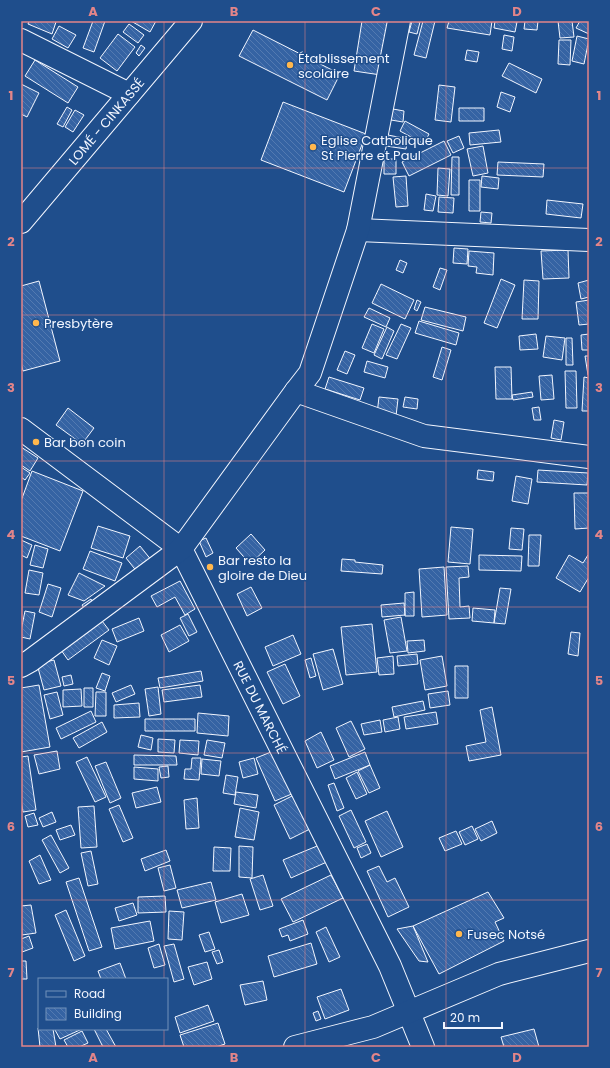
<svg xmlns="http://www.w3.org/2000/svg" width="610" height="1068" font-family="Poppins,sans-serif">
<style>
.building{fill:url(#building-back-hatch);stroke:#f2f6ff}
.lines{fill:none;stroke-linecap:round;stroke-linejoin:round}
.minor-casing{stroke:#f2f6ff;stroke-width:24}
.highway-casing{stroke:#f2f6ff;stroke-width:24}
.minor{stroke:#1f4e8c;stroke-width:22}
.highway{stroke:#1f4e8c;stroke-width:22}
.grid{fill:none;stroke:#e38589;stroke-width:1;stroke-opacity:0.55}
.poi-dot{fill:#ffb74d;stroke:#1f4e8c;stroke-width:1.5}
.labels{text-anchor:middle;dominant-baseline:central;stroke-width:3;stroke-linejoin:round;paint-order:stroke}
.poi-label{font-size:13px;fill:#f2f6ff;stroke:#1f4e8c;text-anchor:start}
.street-label{font-size:13px;fill:#f2f6ff;stroke:#1f4e8c}
.neatline{fill:none;stroke:#e38589;stroke-width:1.5}
.grid-label{font-size:13px;text-anchor:middle;font-weight:bold;fill:#e38589}
</style>
<defs>
<pattern id="building-back-hatch" width="6" height="6" patternUnits="userSpaceOnUse"><rect width="6" height="6" fill="#3563a3"/><path d="M-1 5l2 2M0 0l6 6M5-1l2 2" fill="none" stroke="#537ab1"/></pattern>
</defs>
<rect width="100%" height="100%" fill="#1f4e8c"/>
<path class="building" d="M 29,21 L 53,21 L 56,22 L 52,34 L 28,24 Z
M 93,21 L 105,21 L 94,52 L 83,48 Z
M 131,21 L 156,21 L 150,32 Z
M 362,21 L 389,21 L 381,75 L 354,71 Z
M 412,21 L 420,22 L 417,34 L 409,32 Z
M 423,21 L 435,21 L 426,58 L 414,55 Z
M 449,21 L 492,21 L 490,35 L 447,28 Z
M 495,21 L 511,21 L 517,22 L 515,32 L 494,28 Z
M 525,21 L 538,21 L 537,30 L 524,29 Z
M 558,21 L 572,21 L 574,37 L 560,38 Z
M 580,21 L 589,21 L 589,34 L 576,28 Z
M 129,24 L 144,35 L 138,43 L 123,32 Z
M 59,26 L 76,35 L 68,48 L 52,39 Z
M 253,30 L 340,74 L 327,100 L 239,56 Z
M 118,34 L 135,47 L 117,71 L 100,58 Z
M 504,35 L 514,37 L 512,51 L 502,49 Z
M 577,36 L 589,39 L 584,64 L 572,61 Z
M 559,40 L 571,40 L 570,65 L 558,64 Z
M 141,45 L 145,48 L 139,56 L 136,53 Z
M 467,50 L 479,52 L 477,62 L 465,60 Z
M 35,60 L 78,87 L 68,103 L 25,76 Z
M 509,63 L 542,79 L 536,93 L 502,76 Z
M 21,84 L 39,93 L 27,117 L 21,114 Z
M 439,85 L 455,87 L 451,122 L 435,120 Z
M 501,92 L 515,97 L 510,112 L 497,107 Z
M 283,102 L 366,134 L 344,192 L 261,160 Z
M 67,107 L 72,110 L 63,127 L 57,124 Z
M 459,108 L 484,108 L 484,121 L 459,121 Z
M 393,109 L 404,111 L 403,122 L 391,120 Z
M 75,110 L 84,115 L 73,132 L 65,127 Z
M 405,121 L 429,134 L 424,144 L 400,131 Z
M 499,130 L 501,142 L 470,145 L 469,133 Z
M 388,135 L 408,139 L 406,149 L 386,146 Z
M 459,136 L 464,148 L 453,153 L 447,141 Z
M 444,141 L 451,155 L 409,176 L 402,162 Z
M 483,146 L 488,173 L 473,176 L 467,149 Z
M 452,157 L 459,157 L 459,195 L 451,195 Z
M 384,159 L 396,159 L 396,174 L 384,174 Z
M 498,162 L 544,164 L 543,177 L 497,175 Z
M 438,168 L 450,169 L 448,196 L 437,195 Z
M 406,176 L 408,206 L 396,207 L 393,177 Z
M 482,176 L 499,178 L 498,189 L 481,187 Z
M 469,180 L 480,180 L 480,211 L 469,211 Z
M 426,194 L 436,196 L 433,211 L 424,210 Z
M 439,197 L 454,198 L 453,213 L 438,212 Z
M 547,200 L 583,204 L 581,218 L 546,214 Z
M 481,212 L 492,213 L 491,223 L 480,222 Z
M 454,248 L 468,249 L 467,264 L 453,263 Z
M 568,250 L 569,278 L 543,279 L 541,251 Z
M 469,251 L 494,253 L 493,275 L 476,273 L 477,267 L 468,266 Z
M 400,260 L 407,263 L 403,273 L 396,270 Z
M 440,268 L 447,270 L 440,290 L 433,287 Z
M 501,279 L 515,285 L 497,328 L 484,323 Z
M 524,280 L 539,281 L 538,319 L 522,319 Z
M 589,280 L 589,297 L 581,299 L 578,283 Z
M 39,281 L 60,361 L 23,371 L 21,363 L 21,286 Z
M 381,284 L 414,300 L 405,319 L 372,303 Z
M 417,300 L 421,302 L 417,311 L 414,309 Z
M 589,300 L 589,324 L 579,325 L 576,302 Z
M 425,307 L 466,317 L 463,331 L 421,320 Z
M 369,308 L 390,318 L 386,327 L 364,317 Z
M 419,321 L 459,333 L 456,345 L 415,333 Z
M 372,324 L 384,329 L 374,353 L 362,348 Z
M 401,324 L 411,328 L 397,359 L 386,355 Z
M 387,327 L 394,331 L 382,359 L 374,355 Z
M 536,334 L 538,349 L 520,350 L 519,336 Z
M 589,334 L 589,350 L 582,350 L 581,335 Z
M 546,336 L 565,338 L 562,360 L 543,357 Z
M 566,338 L 572,338 L 573,365 L 566,365 Z
M 442,347 L 451,350 L 442,380 L 433,377 Z
M 345,351 L 355,355 L 347,374 L 337,370 Z
M 585,356 L 589,356 L 589,375 L 588,375 Z
M 367,361 L 388,367 L 385,378 L 364,372 Z
M 495,367 L 511,367 L 512,399 L 496,399 Z
M 565,371 L 576,371 L 577,408 L 566,408 Z
M 552,375 L 554,399 L 541,400 L 539,376 Z
M 329,377 L 364,388 L 360,400 L 325,389 Z
M 584,377 L 589,378 L 589,411 L 582,411 Z
M 532,392 L 533,397 L 513,400 L 512,395 Z
M 379,397 L 398,399 L 396,416 L 377,414 Z
M 405,397 L 418,399 L 417,409 L 403,407 Z
M 539,407 L 541,420 L 534,420 L 532,408 Z
M 68,408 L 94,428 L 82,444 L 56,425 Z
M 554,420 L 564,422 L 561,440 L 551,438 Z
M 21,447 L 38,458 L 30,471 L 21,465 Z
M 21,467 L 30,473 L 25,480 L 21,477 Z
M 478,470 L 494,472 L 493,481 L 477,479 Z
M 538,470 L 588,473 L 587,485 L 537,482 Z
M 32,471 L 83,491 L 60,551 L 21,536 L 21,501 Z
M 516,476 L 532,479 L 528,504 L 512,501 Z
M 574,493 L 589,493 L 589,528 L 575,529 Z
M 98,526 L 130,536 L 123,558 L 91,548 Z
M 451,527 L 473,529 L 470,564 L 448,562 Z
M 511,528 L 524,529 L 522,550 L 509,549 Z
M 251,534 L 265,550 L 250,564 L 236,548 Z
M 529,535 L 541,535 L 539,566 L 528,566 Z
M 206,538 L 213,553 L 206,557 L 199,541 Z
M 21,540 L 32,545 L 27,558 L 21,555 Z
M 35,545 L 48,549 L 43,568 L 30,565 Z
M 140,546 L 152,561 L 138,573 L 126,558 Z
M 90,551 L 122,563 L 115,581 L 83,569 Z
M 479,555 L 522,556 L 521,571 L 479,570 Z
M 569,555 L 583,563 L 588,555 L 589,555 L 589,577 L 580,592 L 556,578 Z
M 342,559 L 355,560 L 355,562 L 383,565 L 382,574 L 341,571 Z
M 468,566 L 469,577 L 459,578 L 460,607 L 469,606 L 470,618 L 449,619 L 446,567 Z
M 444,567 L 447,615 L 422,617 L 419,569 Z
M 29,570 L 43,573 L 39,595 L 25,593 Z
M 79,573 L 105,586 L 84,601 L 68,595 Z
M 180,581 L 195,609 L 185,615 L 175,597 L 157,607 L 151,596 Z
M 48,584 L 61,588 L 52,617 L 39,612 Z
M 251,587 L 262,608 L 247,616 L 237,594 Z
M 500,588 L 511,589 L 505,624 L 494,623 Z
M 414,592 L 414,616 L 405,616 L 405,593 Z
M 91,599 L 94,605 L 85,610 L 82,605 Z
M 404,603 L 405,615 L 382,617 L 381,605 Z
M 473,608 L 495,610 L 494,623 L 472,621 Z
M 25,611 L 35,613 L 30,639 L 21,637 L 21,631 Z
M 188,614 L 197,632 L 189,636 L 180,618 Z
M 401,617 L 407,651 L 390,653 L 384,620 Z
M 139,618 L 144,631 L 117,642 L 112,629 Z
M 102,621 L 109,630 L 68,660 L 61,650 Z
M 372,624 L 377,672 L 346,675 L 341,627 Z
M 180,625 L 189,641 L 169,652 L 161,635 Z
M 571,632 L 580,633 L 578,656 L 568,654 Z
M 293,635 L 301,654 L 273,666 L 265,647 Z
M 102,640 L 117,646 L 109,665 L 94,658 Z
M 424,640 L 425,651 L 408,653 L 407,641 Z
M 333,649 L 343,684 L 323,690 L 313,654 Z
M 417,654 L 418,664 L 398,666 L 397,656 Z
M 393,656 L 394,674 L 379,675 L 377,658 Z
M 442,656 L 447,686 L 425,690 L 420,660 Z
M 311,658 L 316,676 L 310,678 L 305,660 Z
M 54,660 L 61,686 L 44,690 L 37,664 Z
M 285,664 L 300,696 L 283,704 L 267,672 Z
M 455,666 L 468,666 L 468,698 L 455,698 Z
M 201,671 L 203,681 L 160,688 L 158,678 Z
M 102,673 L 110,676 L 105,691 L 96,688 Z
M 71,675 L 73,684 L 64,686 L 62,677 Z
M 39,685 L 50,747 L 21,752 L 21,688 Z
M 131,685 L 135,694 L 116,702 L 112,693 Z
M 200,685 L 202,697 L 164,702 L 162,690 Z
M 158,687 L 161,714 L 149,716 L 145,689 Z
M 84,688 L 93,688 L 93,707 L 84,707 Z
M 81,689 L 82,706 L 63,707 L 63,690 Z
M 448,691 L 450,705 L 430,708 L 428,694 Z
M 57,692 L 63,715 L 50,719 L 44,695 Z
M 96,692 L 106,692 L 106,716 L 95,716 Z
M 423,701 L 425,710 L 394,717 L 392,707 Z
M 139,703 L 140,717 L 114,718 L 114,705 Z
M 492,707 L 501,755 L 469,761 L 466,746 L 486,742 L 480,710 Z
M 91,711 L 96,722 L 61,739 L 56,728 Z
M 436,712 L 438,724 L 406,729 L 404,717 Z
M 198,713 L 229,716 L 228,736 L 197,733 Z
M 398,717 L 400,729 L 385,732 L 383,720 Z
M 145,719 L 195,719 L 195,731 L 145,731 Z
M 380,720 L 382,732 L 364,735 L 361,724 Z
M 351,721 L 365,749 L 349,757 L 336,728 Z
M 102,722 L 107,732 L 79,748 L 73,738 Z
M 321,732 L 334,760 L 317,768 L 305,741 Z
M 141,735 L 153,738 L 151,750 L 138,747 Z
M 158,739 L 175,740 L 174,753 L 158,752 Z
M 180,740 L 199,741 L 198,755 L 179,753 Z
M 207,740 L 225,743 L 222,758 L 204,755 Z
M 276,750 L 294,793 L 275,801 L 256,758 Z
M 57,751 L 60,769 L 39,774 L 34,755 Z
M 365,752 L 370,765 L 335,779 L 330,766 Z
M 134,755 L 176,756 L 177,765 L 134,765 Z
M 28,756 L 36,810 L 23,812 L 21,800 L 21,757 Z
M 87,757 L 106,797 L 95,802 L 76,762 Z
M 192,758 L 201,758 L 199,780 L 184,779 L 185,769 L 191,769 Z
M 254,758 L 258,774 L 243,778 L 239,762 Z
M 202,759 L 221,761 L 219,776 L 201,774 Z
M 106,762 L 121,798 L 110,803 L 95,766 Z
M 370,765 L 380,788 L 369,793 L 358,771 Z
M 168,766 L 169,777 L 161,778 L 159,767 Z
M 134,767 L 158,769 L 158,781 L 134,779 Z
M 357,772 L 367,794 L 356,799 L 346,778 Z
M 226,775 L 238,777 L 235,795 L 223,793 Z
M 334,783 L 344,808 L 337,811 L 328,785 Z
M 157,787 L 161,802 L 136,808 L 132,793 Z
M 236,792 L 258,795 L 256,808 L 234,804 Z
M 296,794 L 312,828 L 290,839 L 274,805 Z
M 197,798 L 199,828 L 186,829 L 184,800 Z
M 119,805 L 133,838 L 123,842 L 109,809 Z
M 94,806 L 97,847 L 81,848 L 78,807 Z
M 240,808 L 259,812 L 254,840 L 235,837 Z
M 351,810 L 366,842 L 354,848 L 339,816 Z
M 387,811 L 403,847 L 381,857 L 365,821 Z
M 52,812 L 56,822 L 43,827 L 39,818 Z
M 34,813 L 38,825 L 28,827 L 25,816 Z
M 492,821 L 497,833 L 481,841 L 475,829 Z
M 71,825 L 75,835 L 60,840 L 56,830 Z
M 472,826 L 478,839 L 465,845 L 459,832 Z
M 456,831 L 462,844 L 445,851 L 439,838 Z
M 51,835 L 69,868 L 60,873 L 42,840 Z
M 322,844 L 329,861 L 291,878 L 283,860 Z
M 367,844 L 371,853 L 361,858 L 357,848 Z
M 239,846 L 253,847 L 252,878 L 239,877 Z
M 214,847 L 231,848 L 230,871 L 213,871 Z
M 166,850 L 170,861 L 145,871 L 141,859 Z
M 91,851 L 98,884 L 88,886 L 81,853 Z
M 40,855 L 51,880 L 39,884 L 29,861 Z
M 170,865 L 176,888 L 164,891 L 158,868 Z
M 379,866 L 387,882 L 395,878 L 409,907 L 388,917 L 367,871 Z
M 263,875 L 273,906 L 260,910 L 250,879 Z
M 331,875 L 343,898 L 293,922 L 281,899 Z
M 79,878 L 102,947 L 89,951 L 66,882 Z
M 211,882 L 216,900 L 182,908 L 177,890 Z
M 488,892 L 504,918 L 495,922 L 504,941 L 439,974 L 413,926 Z
M 242,894 L 249,915 L 221,923 L 215,902 Z
M 165,896 L 166,912 L 138,913 L 138,897 Z
M 133,903 L 137,915 L 119,921 L 115,908 Z
M 31,905 L 36,933 L 22,935 L 21,906 Z
M 66,910 L 85,956 L 74,961 L 55,915 Z
M 169,911 L 184,912 L 182,940 L 168,939 Z
M 303,920 L 308,934 L 290,941 L 288,935 L 282,937 L 279,929 Z
M 150,921 L 154,941 L 115,949 L 111,928 Z
M 413,926 L 428,962 L 419,961 L 397,929 Z
M 326,927 L 340,957 L 329,962 L 316,932 Z
M 209,932 L 215,949 L 205,952 L 199,935 Z
M 29,936 L 33,948 L 22,952 L 21,939 Z
M 311,943 L 317,964 L 274,977 L 268,956 Z
M 159,944 L 165,965 L 154,968 L 148,948 Z
M 174,944 L 184,979 L 174,982 L 164,946 Z
M 219,950 L 223,962 L 217,964 L 212,952 Z
M 21,961 L 26,961 L 27,979 L 21,979 Z
M 207,962 L 212,979 L 194,985 L 188,967 Z
M 120,963 L 126,979 L 101,979 L 98,971 Z
M 263,981 L 267,1000 L 245,1005 L 240,985 Z
M 341,989 L 349,1010 L 325,1019 L 317,997 Z
M 208,1005 L 214,1021 L 180,1033 L 175,1017 Z
M 318,1011 L 321,1019 L 316,1021 L 313,1013 Z
M 218,1023 L 225,1044 L 216,1047 L 184,1047 L 180,1035 Z
M 38,1028 L 39,1028 L 39,1029 L 53,1029 L 56,1047 L 40,1047 Z
M 57,1029 L 82,1029 L 60,1039 L 55,1030 Z
M 94,1029 L 106,1029 L 116,1047 L 103,1047 Z
M 534,1029 L 539,1047 L 504,1047 L 501,1037 Z
M 82,1031 L 88,1043 L 79,1047 L 68,1047 L 64,1040 Z"/>
<g class="lines">
<g class="minor-casing">
<g id="minor">
<path d="M 21,40 L 129,94"/>
<path d="M 358,230 L 589,240"/>
<path d="M 296,391 L 424,436 L 589,457"/>
<path id="s1" d="M 21,429 L 181,549 L 390,966 L 423,1047"/>
<path d="M 21,666 L 30,661 L 181,549 L 296,391 L 310,373 L 358,230 L 399,21"/>
<path d="M 295,1047 L 373,1027 L 499,974 L 589,951"/>
</g>
</g>
<g class="highway-casing">
<g id="highway">
<path id="s2" d="M 21,222 L 191,21"/>
</g>
</g>
<use href="#minor" class="minor"/>
<use href="#highway" class="highway"/>
</g>
<path class="grid" d="M 164,21 L 164,979M 305,21 L 305,1047M 446,21 L 446,1047M 21,168 L 589,168M 21,315 L 589,315M 21,461 L 589,461M 21,607 L 589,607M 21,753 L 589,753M 21,900 L 589,900M 164,1029 L 164,1047"/>
<g class="poi-dot">
<circle cx="290" cy="65" r="4"/>
<circle cx="313" cy="147" r="4"/>
<circle cx="36" cy="323" r="4"/>
<circle cx="36" cy="442" r="4"/>
<circle cx="210" cy="567" r="4"/>
<circle cx="459" cy="934" r="4"/>
</g>
<g class="labels">
<g class="poi-label">
<text x="298" y="58">Établissement<tspan x="298" dy="15">scolaire</tspan></text>
<text x="321" y="140">Eglise Catholique<tspan x="321" dy="15">St Pierre et Paul</tspan></text>
<text x="44" y="323">Presbytère</text>
<text x="44" y="442">Bar bon coin</text>
<text x="218" y="560">Bar resto la<tspan x="218" dy="15">gloire de Dieu</tspan></text>
<text x="467" y="934">Fusec Notsé</text>
</g>
<g class="street-label">
<text stroke="none"><textPath href="#s2" startOffset="132">LOMÉ - CINKASSÉ</textPath></text>
<text stroke="none"><textPath href="#s1" startOffset="377">RUE DU MARCHÉ</textPath></text>
</g>
</g>
<rect width="610" height="1068" fill="none" stroke="#1f4e8c" stroke-width="44"/>
<rect x="38" y="978" width="130" height="52" fill="#1f4e8c" stroke="#7391ba"/>
<rect x="46" y="991" width="20" height="6" fill="#1f4e8c" stroke="#7391ba"/>
<text x="74" y="998" font-size="12" fill="#f2f6ff">Road</text>
<rect x="46" y="1008" width="20" height="12" fill="url(#building-back-hatch)" stroke="#7391ba"/>
<text x="74" y="1018" font-size="12" fill="#f2f6ff">Building</text>
<path d="M444 1022v6h58v-6" fill="none" stroke="#f2f6ff" stroke-width="2"/>
<text x="450" y="1022" font-size="12" fill="#f2f6ff" stroke="#1f4e8c" stroke-width="3" paint-order="stroke">20 m</text>
<rect x="22" y="22" width="566" height="1024" class="neatline"/>
<g class="grid-label">
<text x="93" y="16">A</text>
<text x="234" y="16">B</text>
<text x="376" y="16">C</text>
<text x="517" y="16">D</text>
<text x="11" y="100">1</text>
<text x="599" y="100">1</text>
<text x="11" y="246">2</text>
<text x="599" y="246">2</text>
<text x="11" y="392">3</text>
<text x="599" y="392">3</text>
<text x="11" y="539">4</text>
<text x="599" y="539">4</text>
<text x="11" y="685">5</text>
<text x="599" y="685">5</text>
<text x="11" y="831">6</text>
<text x="599" y="831">6</text>
<text x="11" y="977">7</text>
<text x="599" y="977">7</text>
<text x="93" y="1062">A</text>
<text x="234" y="1062">B</text>
<text x="376" y="1062">C</text>
<text x="517" y="1062">D</text>
</g>
</svg>
